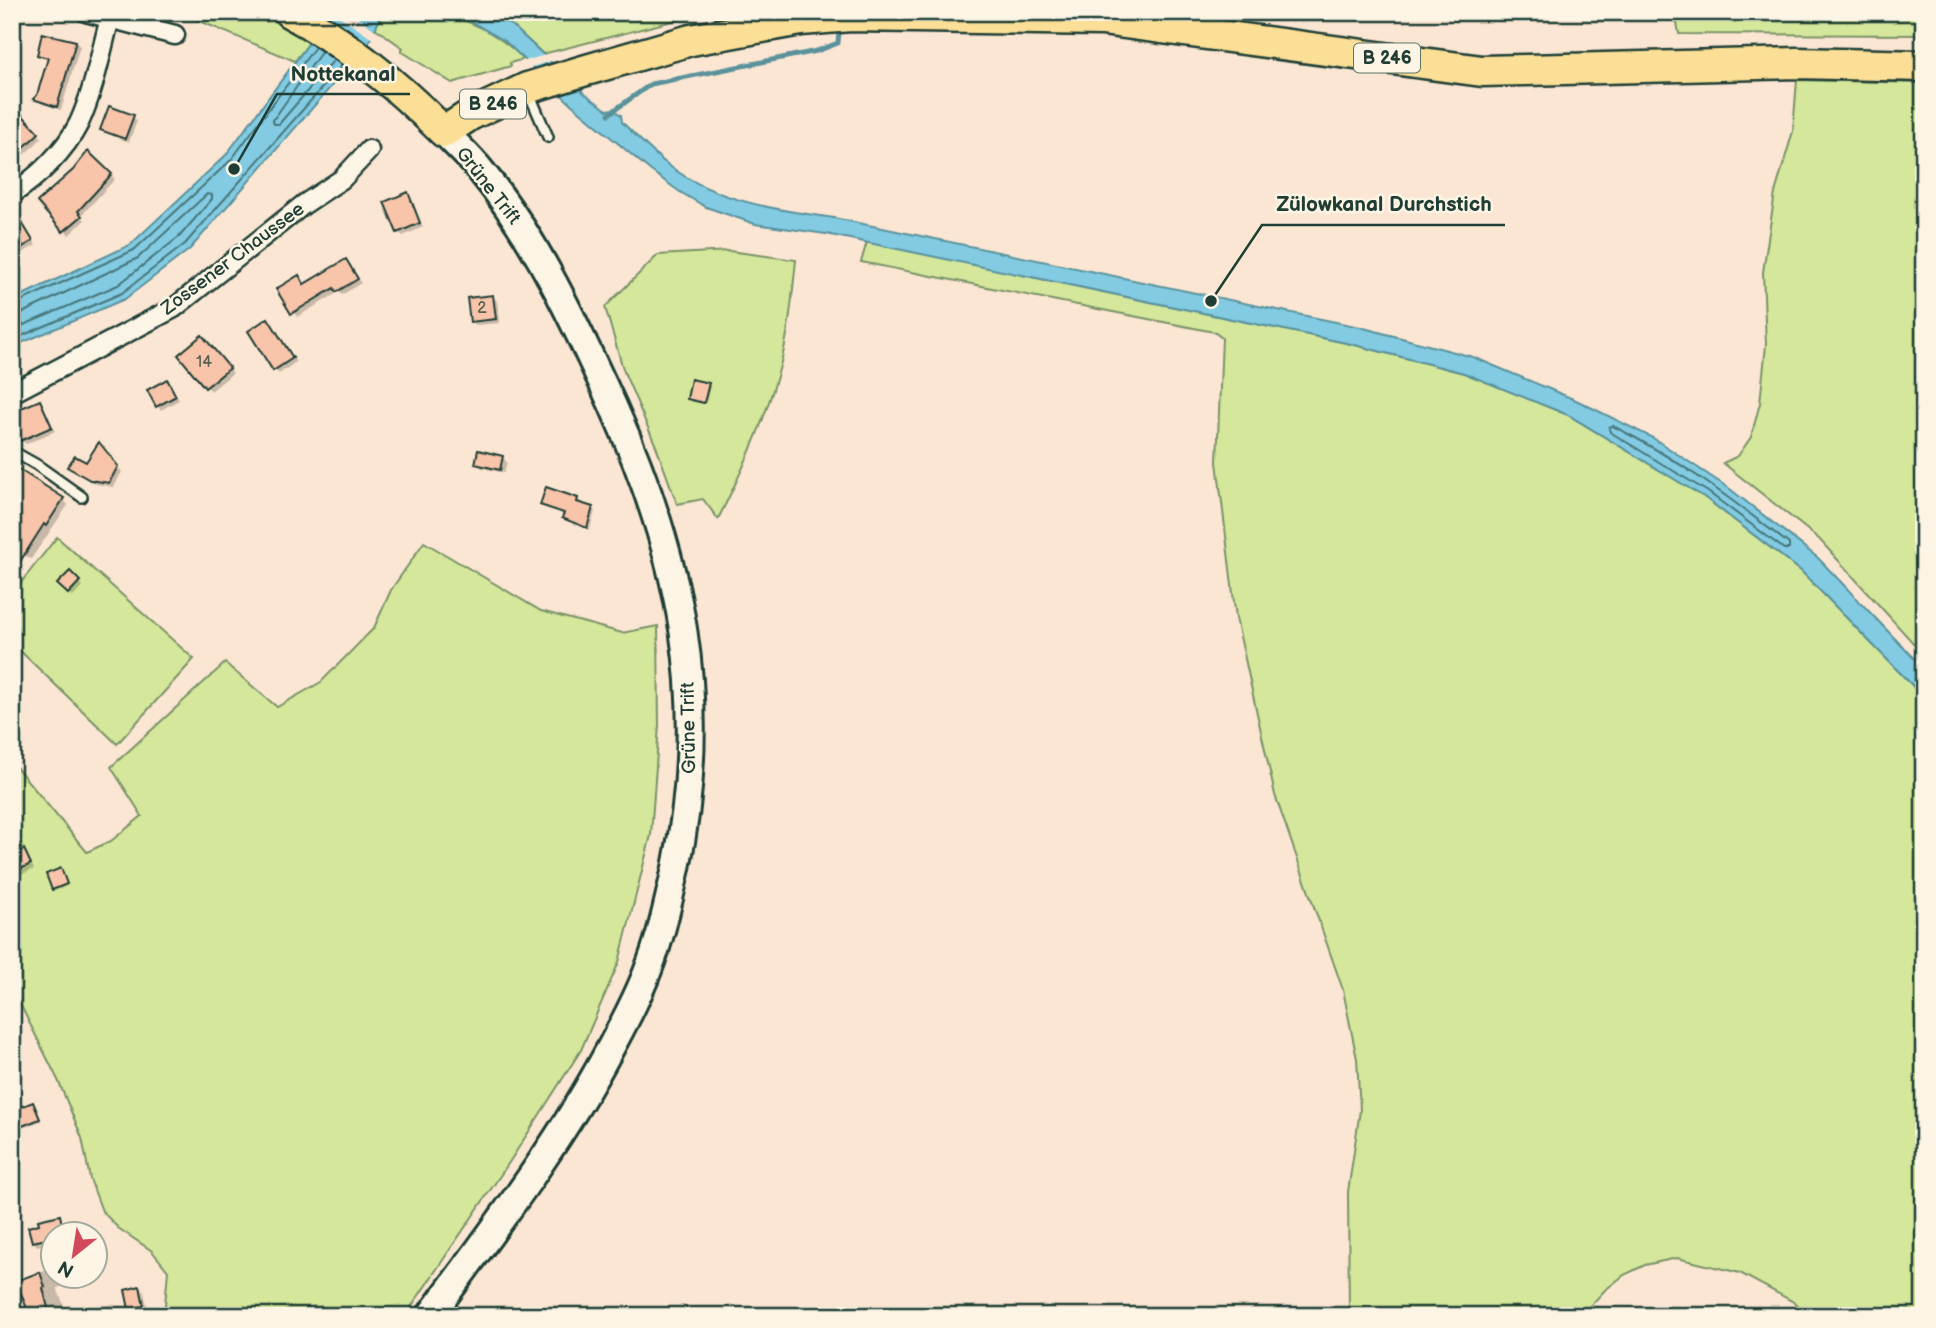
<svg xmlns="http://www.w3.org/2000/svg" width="1936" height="1328" font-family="'Balsamiq Sans',sans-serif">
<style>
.green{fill:#d4e79b;stroke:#7a9268;stroke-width:2}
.water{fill:#82cbe2;stroke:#5a929c;stroke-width:2}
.pier{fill:#fbe6d3}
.shadow{fill:#0003}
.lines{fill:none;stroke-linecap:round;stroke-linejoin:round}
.shore{stroke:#47767a;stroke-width:2}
.stream{stroke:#5a929c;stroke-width:5}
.building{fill:#f8c4aa;stroke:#1f3d34;stroke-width:2}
.service-casing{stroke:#1f3d34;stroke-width:14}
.minor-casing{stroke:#1f3d34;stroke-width:23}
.secondary-casing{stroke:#1f3d34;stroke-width:32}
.primary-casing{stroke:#1f3d34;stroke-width:35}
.service{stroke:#fcf5e5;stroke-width:9}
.minor{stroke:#fcf5e5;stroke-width:18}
.secondary{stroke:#fcf5e5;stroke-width:26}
.primary{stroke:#fbdf96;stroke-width:30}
.labels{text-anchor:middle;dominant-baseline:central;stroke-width:5;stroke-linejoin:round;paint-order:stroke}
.number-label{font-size:16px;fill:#555f52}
.shield{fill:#fcf5e5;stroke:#617469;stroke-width:2}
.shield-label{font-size:18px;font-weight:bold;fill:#1f3d34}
.street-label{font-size:19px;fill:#1f3d34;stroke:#fcf5e5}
.leader{fill:none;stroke:#1f3d34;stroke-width:2.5}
.callout-dot{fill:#1f3d34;stroke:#fcf5e5;stroke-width:2.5}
.callout-label{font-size:21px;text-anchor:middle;font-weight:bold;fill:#1f3d34;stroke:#fcf5e5;stroke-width:5;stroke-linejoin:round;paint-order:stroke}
</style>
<rect width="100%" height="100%" fill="#fbe6d3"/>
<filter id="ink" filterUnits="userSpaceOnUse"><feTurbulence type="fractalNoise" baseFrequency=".0143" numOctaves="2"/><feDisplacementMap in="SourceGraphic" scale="14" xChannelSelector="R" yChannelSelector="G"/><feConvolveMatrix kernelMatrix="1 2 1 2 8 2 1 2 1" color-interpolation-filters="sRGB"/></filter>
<g filter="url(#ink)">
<path class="green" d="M 178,12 L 270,12 L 298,27 L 311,40 L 295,61 Z
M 383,12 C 444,12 478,15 524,59 L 510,63 L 511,66 L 452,83 L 401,51 L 403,48 L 375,28 Z
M 492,12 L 708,12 L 543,54 L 515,28 Z
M 1675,12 L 1924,12 L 1924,35 L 1679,34 Z
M 1797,80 L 1924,83 L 1924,655 L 1819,539 L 1723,463 L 1738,456 L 1751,437 L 1760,403 L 1766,345 L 1763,272 L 1775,193 L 1793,131 Z
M 867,242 L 1351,344 L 1464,373 L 1568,415 L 1704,497 L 1801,571 L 1912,685 L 1924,702 L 1924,1316 L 1812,1316 L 1792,1301 L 1740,1273 L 1677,1258 L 1645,1265 L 1624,1275 L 1604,1291 L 1581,1316 L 1349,1316 L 1348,1192 L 1360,1110 L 1357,1059 L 1343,990 L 1275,795 L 1236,618 L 1217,462 L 1222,338 L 1214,332 L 861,262 Z
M 729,251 L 796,260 C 792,298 789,337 778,373 C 764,424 742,472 718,519 L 703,499 L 677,504 L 656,446 L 624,372 L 605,307 L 658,255 Z
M 57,537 L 194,659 L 117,744 L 12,643 L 12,594 Z
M 424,542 L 541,611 L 622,633 L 658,626 L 659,725 L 651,835 L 619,962 L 581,1050 L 510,1161 L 405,1316 L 164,1316 L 168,1271 L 152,1251 L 118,1228 L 102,1211 L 90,1179 L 82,1138 L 58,1080 L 12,988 L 12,762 L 87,852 L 111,841 L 142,816 L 111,767 L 225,663 L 277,707 L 321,682 L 374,628 L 391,590 Z"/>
<path class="water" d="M 326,12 L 383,12 L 368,44 L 190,249 L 125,299 L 12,347 L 12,300 L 130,245 L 226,155 L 320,28 Z
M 427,12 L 492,12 L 515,28 L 584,93 L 607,110 L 612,109 L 621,115 L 622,122 C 635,135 648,148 662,160 C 711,201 772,209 834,218 L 1360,327 L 1473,357 L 1578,401 L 1653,438 L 1730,489 L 1818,558 L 1924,669 L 1924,702 L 1912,685 L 1801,571 L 1704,497 L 1568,415 L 1464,373 L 1351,344 L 826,234 L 755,224 L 706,207 L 680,192 L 651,171 L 571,104 L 505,41 L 468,20 Z"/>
<path class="pier" d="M 333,12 L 350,12 L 378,32 L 374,40 Z
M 548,54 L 554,60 L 528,68 L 522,62 Z"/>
<path class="shadow" d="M 12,22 L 20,27 L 13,57 L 12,56 Z
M 75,42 L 80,46 L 61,110 L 42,104 L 38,100 L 50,61 L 39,55 Z
M 19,114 L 42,138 L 12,166 L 12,138 Z
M 133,117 L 137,121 L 129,142 L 106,133 L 102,129 Z
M 88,154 L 115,179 L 81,216 L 85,220 L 69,235 L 40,202 L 74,172 Z
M 407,194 L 412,199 L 423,227 L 403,236 L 398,232 Z
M 17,217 L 36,245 L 19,255 L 15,251 Z
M 346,261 L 361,283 L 342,295 L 339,292 L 297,317 L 278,290 L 298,277 L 305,285 Z
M 493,297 L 497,301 L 500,323 L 476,325 L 471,321 Z
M 272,324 L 296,362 L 279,374 L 274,369 Z
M 206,341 L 233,373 L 211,391 L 180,356 Z
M 167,382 L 179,400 L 161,410 L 157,406 Z
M 708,385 L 710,386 L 706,403 L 689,399 Z
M 39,402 L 43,406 L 55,431 L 26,444 L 21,440 Z
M 103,449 L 122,472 L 113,487 L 96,484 L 70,467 L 87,465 Z
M 502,457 L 507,462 L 504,473 L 482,468 L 477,464 Z
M 63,499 L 68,505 L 31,559 L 12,548 Z
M 577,500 L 595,511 L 590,529 L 567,520 L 564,517 L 565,515 L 542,504 Z
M 70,573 L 83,586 L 73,597 L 60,584 Z
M 24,851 L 34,869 L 12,879 L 12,856 Z
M 62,872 L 67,886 L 55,891 L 54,889 Z
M 33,1104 L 41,1121 L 17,1130 L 15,1129 Z
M 12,1178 L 19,1198 L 12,1201 Z
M 59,1217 L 63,1222 L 66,1234 L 52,1234 L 52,1242 L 37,1246 L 33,1241 Z
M 52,1268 L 52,1276 L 92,1276 L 92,1277 L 57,1288 L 67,1313 L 113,1304 L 117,1308 L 118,1316 L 32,1316 L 18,1282 Z
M 140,1288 L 144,1292 L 148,1310 L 135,1313 L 131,1309 Z"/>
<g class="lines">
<path class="shore" d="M 322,51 L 273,120 L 274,124 L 279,124 L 334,60
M 12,305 L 134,250 L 231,160 L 315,47
M 12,314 L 22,313 L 138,258 L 207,194 L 212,195 L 212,199 L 179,237 L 118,285 L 12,330
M 12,340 L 122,293 L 185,244 L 342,65
M 1613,426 C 1677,458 1733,500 1789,544 L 1789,549 L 1784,549 L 1708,492 L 1610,432 L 1609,427 Z"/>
<path class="stream" d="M 609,114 L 651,84 L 817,51 L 838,43 L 839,31"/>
</g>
<path class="building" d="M 42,33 L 76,41 L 57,107 L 33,99 L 37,95 L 48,58 L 37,55 Z
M 12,104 L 39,133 L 21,150 L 12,140 Z
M 109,106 L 134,115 L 125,139 L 100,130 Z
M 88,151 L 112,174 L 78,211 L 82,216 L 63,232 L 37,202 L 73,170 Z
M 408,192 L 420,223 L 397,233 L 384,202 Z
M 12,206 L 33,241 L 12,253 Z
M 346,259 L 358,279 L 336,292 L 334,288 L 291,314 L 276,289 L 299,275 L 304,284 Z
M 493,295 L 496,319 L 470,322 L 467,298 Z
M 268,318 L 293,358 L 273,371 L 248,331 Z
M 202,335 L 230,368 L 205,388 L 178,355 Z
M 167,379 L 176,396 L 156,407 L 147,390 Z
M 691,379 L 709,383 L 704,403 L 687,399 Z
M 40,400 L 52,427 L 20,441 L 12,424 L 12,412 Z
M 99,442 L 118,466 L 109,483 L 90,480 L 67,467 L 75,456 L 86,462 Z
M 478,450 L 503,456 L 500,470 L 475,464 Z
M 12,465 L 64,498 L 46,526 L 44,524 L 12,574 Z
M 546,487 L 578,498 L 577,502 L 593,507 L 587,528 L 562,518 L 564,513 L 540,505 Z
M 70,571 L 80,581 L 68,594 L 57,584 Z
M 24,849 L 31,864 L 12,873 L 12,854 Z
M 61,868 L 67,884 L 52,890 L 46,874 Z
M 33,1102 L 40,1119 L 12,1130 L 12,1114 L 20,1111 L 18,1108 Z
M 60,1215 L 64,1234 L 52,1234 L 52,1238 L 32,1242 L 28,1227 L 39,1224 L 38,1220 Z
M 40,1272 L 45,1287 L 43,1288 L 50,1316 L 30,1316 L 16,1281 Z
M 140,1286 L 144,1306 L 129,1309 L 125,1290 Z"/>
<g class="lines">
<g class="service-casing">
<path id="service" d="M 529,93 L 548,137
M 12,451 L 37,465 L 82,497"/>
</g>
<g class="minor-casing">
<path id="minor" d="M 86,12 L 175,35
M 12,194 C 38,177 65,151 79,123 C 94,90 101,52 110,18
M 12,393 L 174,308 L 303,205 L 342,179 L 369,150"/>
</g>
<g class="secondary-casing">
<path id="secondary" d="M 430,1316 C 494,1229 560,1143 611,1047 C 624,1023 638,997 648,970 C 661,937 668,903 676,868 C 711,701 682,560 613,406 C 577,327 536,238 481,171 C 470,157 456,145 444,132"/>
</g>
<g class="primary-casing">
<path id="primary" d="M 289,12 C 347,43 398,86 444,132 L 470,115 L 527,88 L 583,71 L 691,40 L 801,20 L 851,16 L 1102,20 L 1482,71 L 1797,63 L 1924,66"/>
</g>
<use href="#service" class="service"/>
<use href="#minor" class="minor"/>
<use href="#secondary" class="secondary"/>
<use href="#primary" class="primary"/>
</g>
</g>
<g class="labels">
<g class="number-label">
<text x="482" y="308">2</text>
<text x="204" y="362">14</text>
</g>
<g class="shield">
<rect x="1354" y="43.5" width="66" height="29" rx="5"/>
<rect x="460" y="89.5" width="66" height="29" rx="5"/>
</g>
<g class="shield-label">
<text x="1387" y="58">B 246</text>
<text x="493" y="104">B 246</text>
</g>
<g class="street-label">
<text transform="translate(488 186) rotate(52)">Grüne Trift</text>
<text transform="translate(233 259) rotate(-37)">Zossener Chaussee</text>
<text transform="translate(689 728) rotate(-91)">Grüne Trift</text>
</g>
</g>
<path class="leader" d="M234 169L277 94H410M1211 301L1262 225H1505"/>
<g class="callout-dot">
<circle cx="234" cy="169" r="7"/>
<circle cx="1211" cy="301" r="7"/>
</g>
<g class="callout-label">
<text x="343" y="81">Nottekanal</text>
<text x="1384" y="211">Zülowkanal Durchstich</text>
</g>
<rect width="1936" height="1328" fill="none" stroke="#fcf5e5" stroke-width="42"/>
<rect x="21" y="21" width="1894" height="1286" fill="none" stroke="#1f3d34" stroke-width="2.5" filter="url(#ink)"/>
<g transform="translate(74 1255) rotate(210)"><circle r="33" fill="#fcf5e5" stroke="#a4ab9e" stroke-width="2"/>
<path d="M0-5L12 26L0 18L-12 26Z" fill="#d1495b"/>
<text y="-10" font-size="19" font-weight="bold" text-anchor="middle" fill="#1f3d34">N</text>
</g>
</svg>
